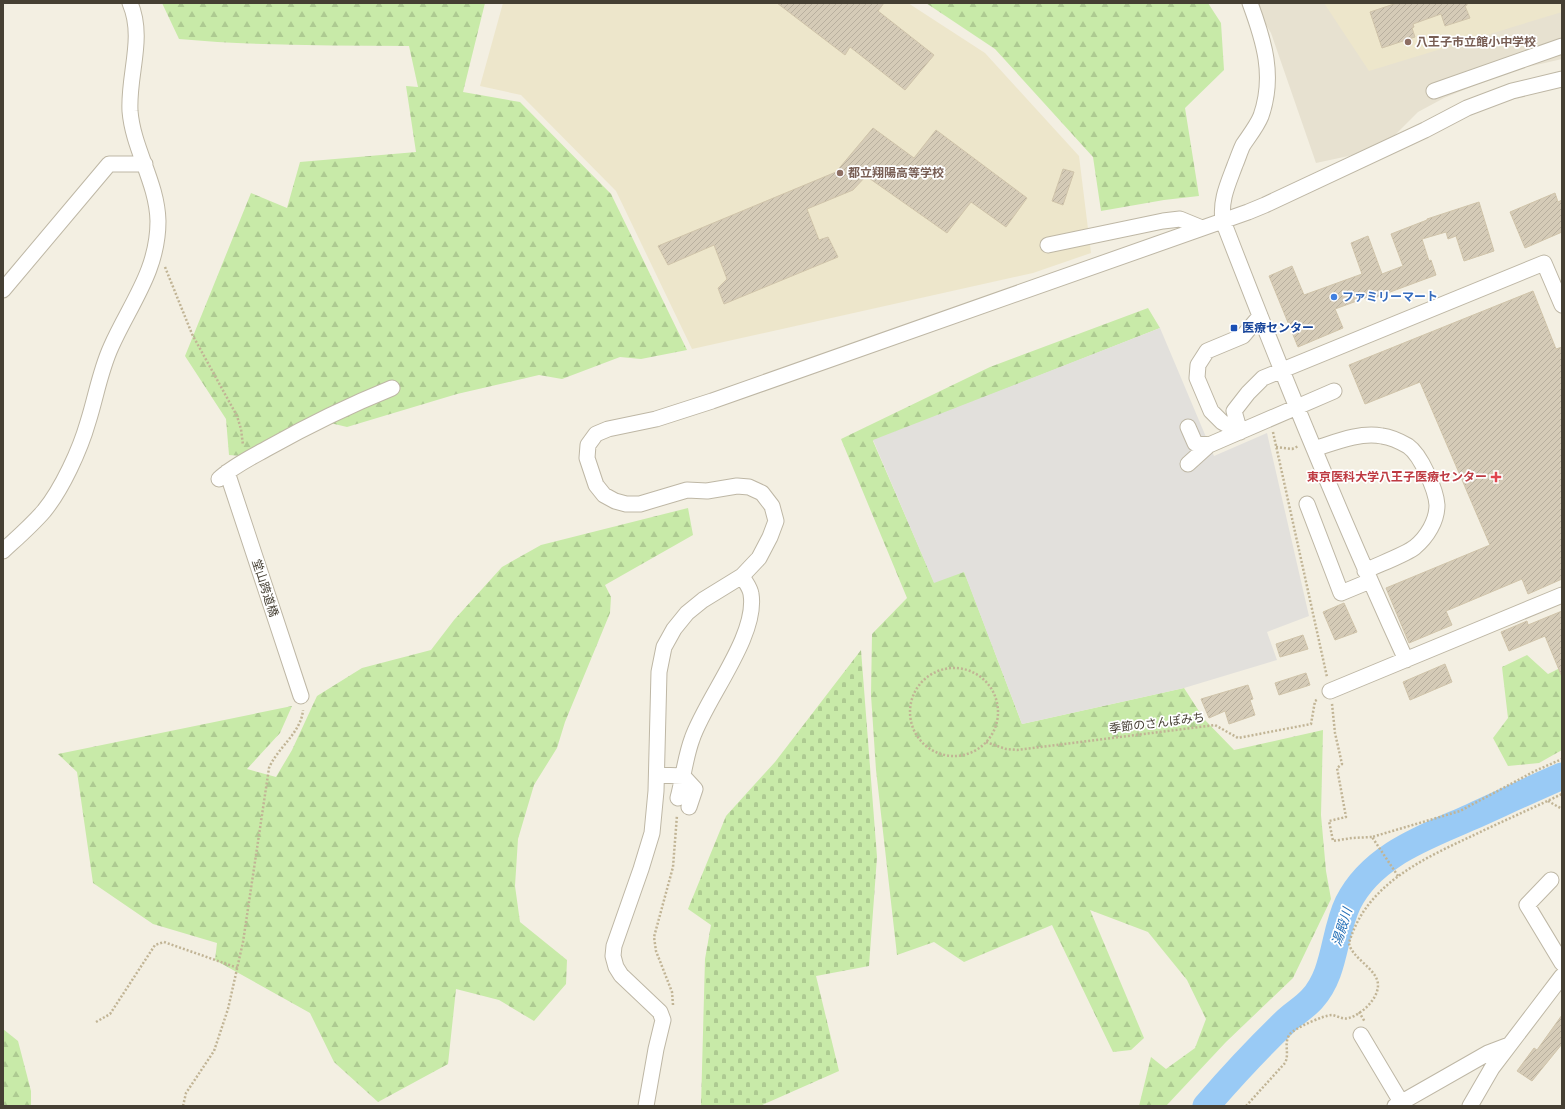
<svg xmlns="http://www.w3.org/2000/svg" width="1565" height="1109" font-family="Rubik,'Noto Sans JP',sans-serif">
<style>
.residential{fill:#e7e1d0}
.education{fill:#ede6cb}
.forest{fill:url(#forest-firs)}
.cemetery{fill:url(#cemetery-stones)}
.parking{fill:#e2e0dc}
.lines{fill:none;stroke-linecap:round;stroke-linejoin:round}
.river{stroke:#99caf5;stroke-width:27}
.building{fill:url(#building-hatch);stroke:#d0c4aa}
.minor-casing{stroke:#beb7a5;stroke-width:17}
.path{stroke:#c1b495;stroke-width:2.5;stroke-dasharray:2 2;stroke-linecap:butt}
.minor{stroke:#fff;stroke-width:15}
.education-dot{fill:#8d6e63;stroke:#fff;stroke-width:1.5}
.shop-dot{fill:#3f7fe0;stroke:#fff;stroke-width:1.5}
.transit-dot{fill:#1a4fb4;stroke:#fff;stroke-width:1.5}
.health-dot{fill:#e0444e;stroke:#fff;stroke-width:1.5}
.labels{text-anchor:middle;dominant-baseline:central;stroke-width:3.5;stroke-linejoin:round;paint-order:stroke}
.education-label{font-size:12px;font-weight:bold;fill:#785e54;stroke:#fff;text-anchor:start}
.shop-label{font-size:12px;font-weight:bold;fill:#366cbe;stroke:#fff;text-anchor:start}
.transit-label{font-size:12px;font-weight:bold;fill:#164399;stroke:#fff;text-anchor:start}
.health-label{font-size:12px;font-weight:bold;fill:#be3a42;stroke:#fff;text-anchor:end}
.street-label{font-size:12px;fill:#453f33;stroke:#fff}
.water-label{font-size:13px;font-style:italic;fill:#2570b7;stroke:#fff}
</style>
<defs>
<pattern id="forest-firs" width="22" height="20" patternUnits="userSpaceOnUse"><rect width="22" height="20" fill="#c8eaa8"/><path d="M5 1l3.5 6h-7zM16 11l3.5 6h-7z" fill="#adca91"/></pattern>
<pattern id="cemetery-stones" width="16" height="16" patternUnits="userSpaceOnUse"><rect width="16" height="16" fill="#c8eaa8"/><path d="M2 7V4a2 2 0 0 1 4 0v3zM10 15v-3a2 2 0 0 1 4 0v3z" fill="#adca91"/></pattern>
<pattern id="building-hatch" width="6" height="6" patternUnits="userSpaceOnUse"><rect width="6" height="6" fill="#d5cbb7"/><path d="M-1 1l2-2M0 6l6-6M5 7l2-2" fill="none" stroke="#b8af9e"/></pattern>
</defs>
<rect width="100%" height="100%" fill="#f3efe2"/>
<path class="residential" d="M 1253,3 L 1562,3 L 1562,59 L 1510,71 L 1444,98 L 1418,112 L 1381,149 L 1316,163 L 1271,33 Z"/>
<path class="education" d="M 503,3 L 908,3 L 985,53 L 1079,156 L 1091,253 L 1033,273 L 692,349 L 616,191 L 521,95 L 480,86 Z
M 1324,3 L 1562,3 L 1562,12 L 1369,71 Z"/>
<path class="forest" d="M 162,3 L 485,3 L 463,92 L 520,102 L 611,194 L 687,350 L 641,359 L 620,357 L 562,379 L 539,375 L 457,394 L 347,427 L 322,421 L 257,457 L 229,455 L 226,419 L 185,356 L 251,193 L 287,208 L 300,162 L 416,152 L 406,86 L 418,87 L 409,46 C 332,45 255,46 179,39 Z
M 926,3 L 1208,3 L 1221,23 L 1224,70 L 1185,108 L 1199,196 L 1164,200 L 1101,211 L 1093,157 L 995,49 Z
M 1148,308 L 1160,328 L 873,441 L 934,582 L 964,571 L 1022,724 L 1184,688 L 1204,719 L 1234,750 L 1323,730 L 1321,815 L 1326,871 L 1331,899 L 1293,978 L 1226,1042 L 1166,1106 L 1139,1106 L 1151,1057 L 1166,1069 L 1195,1048 L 1206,1019 L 1187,980 L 1148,932 L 1090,910 L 1144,1038 L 1131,1050 L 1113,1052 L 1052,925 L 964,962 L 934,942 L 897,955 L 876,770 L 871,695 L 872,634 L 907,598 L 841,439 L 990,367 Z
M 688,508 L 693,535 L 605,585 L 611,597 L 610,613 L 565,722 L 557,748 L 534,785 L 518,839 L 515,886 L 520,922 L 567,960 L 566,984 L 534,1021 L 499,1000 L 456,989 L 448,1064 L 378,1102 L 334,1062 L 310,1013 L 215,960 L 217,943 L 153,924 L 93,883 L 77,772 L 58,754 L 292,706 L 280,733 L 247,769 L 276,777 L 292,750 L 317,696 L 362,668 L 431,650 L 454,620 L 502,567 L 541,545 Z
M 1527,655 L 1548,674 L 1562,667 L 1562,750 L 1539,763 L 1508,766 L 1493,738 L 1508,718 L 1502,667 Z
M 3,1029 L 18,1041 L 31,1091 L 31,1106 L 3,1106 Z"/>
<path class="cemetery" d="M 861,650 L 877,857 L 869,966 L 816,976 L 839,1071 L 760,1106 L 701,1106 L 705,959 L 711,925 L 688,909 L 726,816 L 775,762 Z"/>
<path class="parking" d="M 1160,328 L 1214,456 L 1267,433 L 1309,616 L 1267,632 L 1277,660 L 1184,688 L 1022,724 L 964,572 L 934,583 L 873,440 Z"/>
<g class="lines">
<path class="river" d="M 1206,1106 C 1231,1077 1257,1049 1285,1022 C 1293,1014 1304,1008 1312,999 C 1336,973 1333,934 1348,903 C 1372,855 1426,837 1471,817 C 1502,803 1532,789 1562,776"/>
</g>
<path class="building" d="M 777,3 L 884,3 L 878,11 L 934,55 L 905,90 L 850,47 L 845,55 Z
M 1397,3 L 1467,3 L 1467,5 L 1465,6 L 1470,18 L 1445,26 L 1441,14 L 1413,24 L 1414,27 L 1412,28 L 1415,37 L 1382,48 L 1370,12 Z
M 873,128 L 914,158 L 936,130 L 1027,198 L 1006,227 L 971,202 L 947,233 L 866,176 L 853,190 L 807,209 L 819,240 L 828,237 L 838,257 L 724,304 L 718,288 L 727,279 L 714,245 L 668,265 L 658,246 L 836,172 Z
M 1063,169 L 1074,172 L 1063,205 L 1052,201 Z
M 1555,193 L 1558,202 L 1562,200 L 1562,232 L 1525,248 L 1510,212 Z
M 1479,202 L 1494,251 L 1464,261 L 1456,236 L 1448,239 L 1446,232 L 1422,239 L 1429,261 L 1431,260 L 1436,275 L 1374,298 L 1373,295 L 1335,309 L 1343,328 L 1298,347 L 1269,276 L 1292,266 L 1304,295 L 1362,274 L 1351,243 L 1368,236 L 1382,274 L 1403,266 L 1391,234 L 1427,220 L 1427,219 Z
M 1533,291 L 1556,349 L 1562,347 L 1562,579 L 1528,594 L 1522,579 L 1446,611 L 1452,625 L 1409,643 L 1386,588 L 1490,545 L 1420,382 L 1365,404 L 1349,365 Z
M 1344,603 L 1357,632 L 1335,640 L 1323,612 Z
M 1562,611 L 1562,677 L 1545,636 L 1509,651 L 1501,632 L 1527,621 L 1528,625 Z
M 1303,635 L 1308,649 L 1280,657 L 1276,644 Z
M 1445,664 L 1452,682 L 1410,700 L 1403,682 Z
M 1306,673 L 1310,685 L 1279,695 L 1275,683 Z
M 1248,685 L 1253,699 L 1250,700 L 1255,715 L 1229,724 L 1225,711 L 1209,718 L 1201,699 Z
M 1562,1015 L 1562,1044 L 1532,1081 L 1517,1071 L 1534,1048 L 1537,1050 Z"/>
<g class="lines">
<g class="minor-casing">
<path id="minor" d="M 1250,3 C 1264,41 1275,76 1261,116 C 1257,126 1249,136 1243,145 C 1240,151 1238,158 1235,165 C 1228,184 1220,200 1223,221 C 1280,369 1340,516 1406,660
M 1434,91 L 1562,46
M 1048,245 L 1163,221 L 1180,219 L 1202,228
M 3,290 L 109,164 L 145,164
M 1188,427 L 1195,443 L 1209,445
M 1240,432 L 1234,411 L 1248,393 L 1263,378 L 1544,263 L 1562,305
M 1240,432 L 1222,422 L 1211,411 L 1197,378 L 1198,365 L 1207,351 L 1243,336 L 1260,316
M 1314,449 C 1336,442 1359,432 1382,436 C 1390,437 1401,442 1408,446 C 1421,455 1436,490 1437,505 C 1437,521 1427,537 1415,547 C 1407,554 1377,565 1365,571
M 1188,464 L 1209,445 L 1334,391
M 227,472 L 301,696
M 219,479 C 233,466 252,457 268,448 C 309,425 350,405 392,388
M 1307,504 L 1341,593 L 1370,581
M 3,551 C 17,538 32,525 44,511 C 62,489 80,450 88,422 C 96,397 100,371 111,347 C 130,304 158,271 158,221 C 157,182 133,149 130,111 C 128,74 145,38 130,3
M 1330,691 L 1562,595
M 657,775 L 683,776 L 695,789 L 689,807
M 678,798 C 683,779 685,758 692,739 C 706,698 758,636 751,594 C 750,587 745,582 742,576
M 1551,880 L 1527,905 L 1562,963
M 1361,1035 L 1401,1102
M 646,1106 L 656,1049 L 663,1020 L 660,1012 L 621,975 L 616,967 L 613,956 L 614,946 L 641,869 L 652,833 L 656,791 L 659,672 L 664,647 L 674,629 L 687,613 L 703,600 L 742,576 L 759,558 L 770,537 L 776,521 L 772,506 L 762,493 L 749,487 L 737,486 L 707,491 L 687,490 L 640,504 L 626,504 L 615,501 L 604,495 L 596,485 L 587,458 L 588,445 L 596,434 L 608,429 L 656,419 L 712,401 L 1248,212 L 1265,205 L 1425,130 L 1467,108 L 1512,91 L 1562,79
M 1395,1106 L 1488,1053 L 1509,1045
M 1470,1106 L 1492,1068 L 1562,976"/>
</g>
<path class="path" d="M 165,267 L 192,334 L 237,416 L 241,429 L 243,445
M 1273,432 L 1327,677
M 1276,447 L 1292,449 L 1299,446
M910 712a44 44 0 1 1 88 0a44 44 0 1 1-88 0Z
M 1332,704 L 1335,733 L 1342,764 L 1337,768 L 1346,817 L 1329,821 L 1333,841 L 1352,838 L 1372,837
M 986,742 L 1006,749 L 1017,750 L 1215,725 L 1238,738 L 1311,724 L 1315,701 L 1318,699
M 1548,801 L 1562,809
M 1398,876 L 1372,837 L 1460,811 L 1535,771 L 1562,759
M 673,1005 L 672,992 L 656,951 L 654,937 L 673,867 L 677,815
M 1359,1012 L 1365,1022
M 96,1022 L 110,1014 L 155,945 L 164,942 L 238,968
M 183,1106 L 186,1093 L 214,1051 L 228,1009 L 243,942 L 269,768 C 278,747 301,733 303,710
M 1246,1106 L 1285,1063 C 1290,1053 1283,1043 1290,1034 C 1295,1028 1324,1015 1332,1015 C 1338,1016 1343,1020 1349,1018 C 1362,1014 1378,999 1378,985 C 1378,969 1351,958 1349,943 C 1366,884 1423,859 1474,835 C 1503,821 1533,808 1562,794"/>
<use href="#minor" class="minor"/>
</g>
<g class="education-dot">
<circle cx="1408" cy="42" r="4"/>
<circle cx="840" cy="173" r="4"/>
</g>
<circle class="shop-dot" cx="1334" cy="297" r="4"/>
<rect class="transit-dot" x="1230" y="324" width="8" height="8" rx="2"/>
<path class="health-dot" d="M1494 471h4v4h4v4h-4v4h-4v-4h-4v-4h4z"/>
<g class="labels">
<g class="education-label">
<text x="1416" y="42">八王子市立館小中学校</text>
<text x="848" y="173">都立翔陽高等学校</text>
</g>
<g class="shop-label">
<text x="1342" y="297">ファミリーマート</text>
</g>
<g class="transit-label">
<text x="1242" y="328">医療センター</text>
</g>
<g class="health-label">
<text x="1487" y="477">東京医科大学八王子医療センター</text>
</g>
<g class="street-label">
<text transform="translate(265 588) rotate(72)">堂山跨道橋</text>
<text transform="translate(1157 723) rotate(-7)">季節のさんぽみち</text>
</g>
<g class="water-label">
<text transform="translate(1342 927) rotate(-73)">湯殿川</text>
</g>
</g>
<rect width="1565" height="1109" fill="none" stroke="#453f33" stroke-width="8"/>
</svg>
